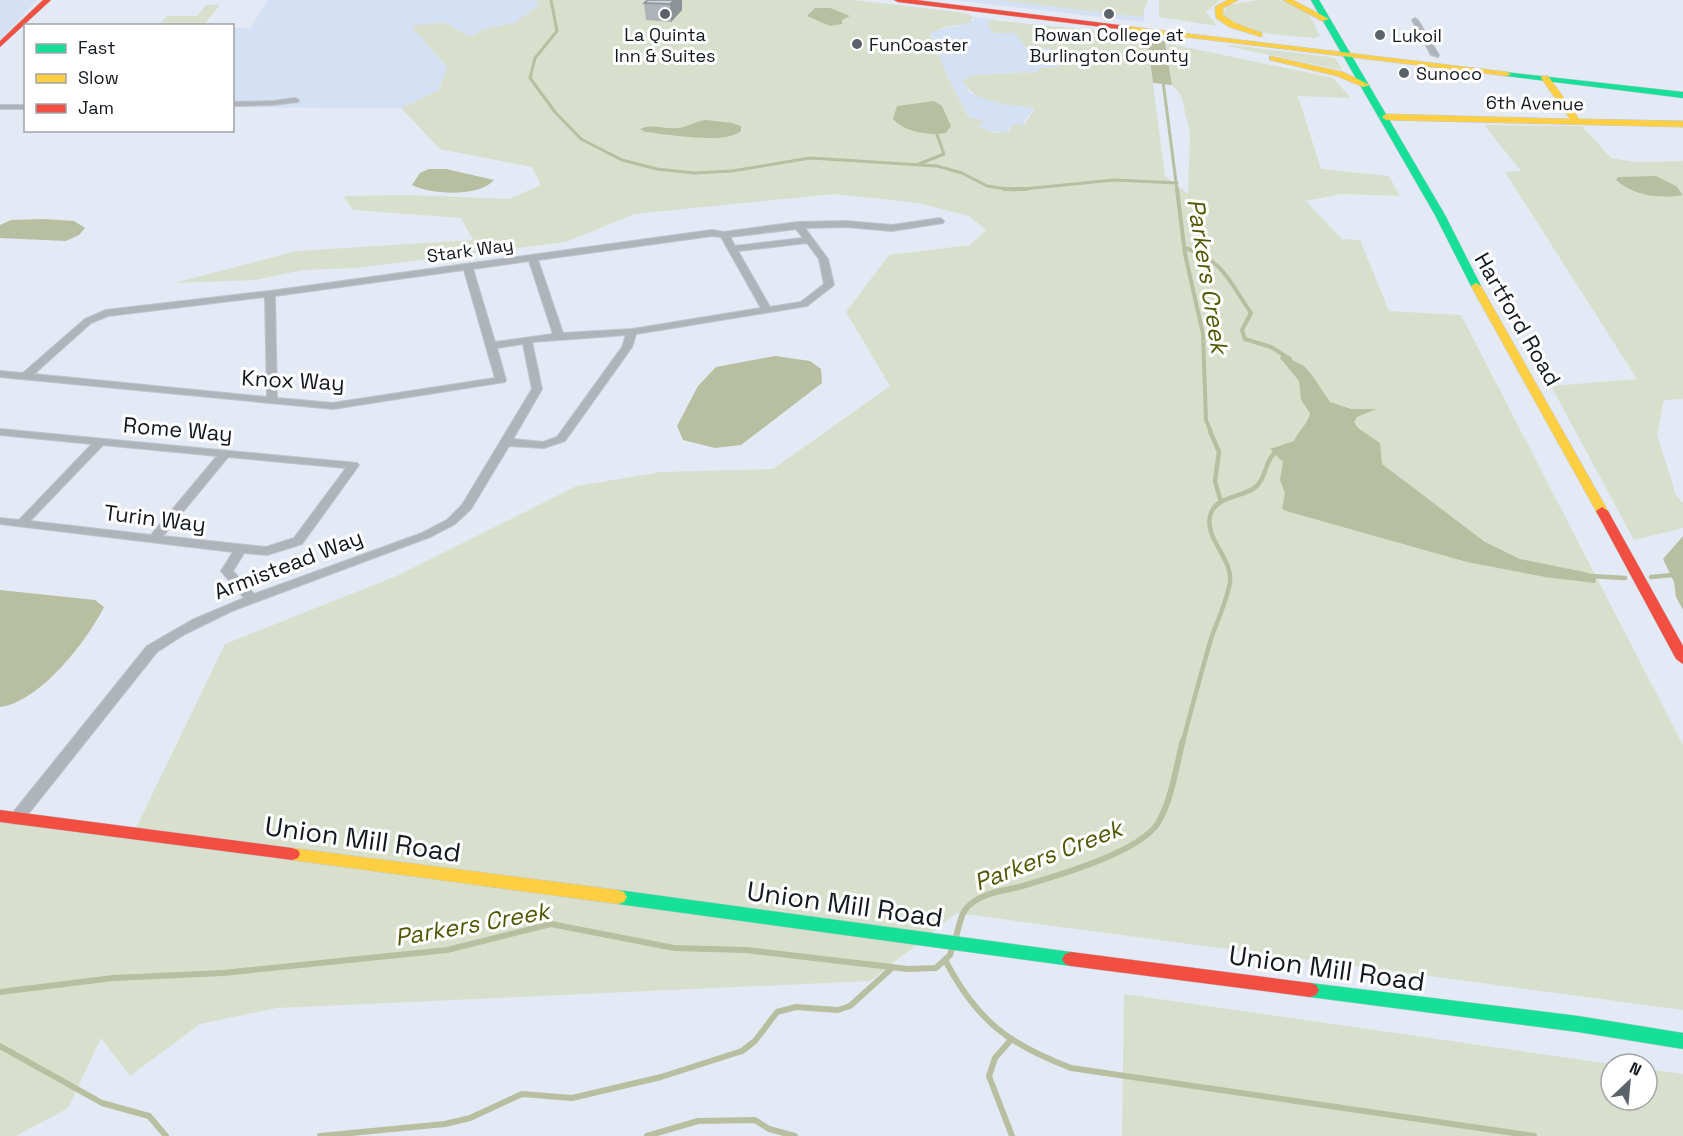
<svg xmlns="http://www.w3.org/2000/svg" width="1683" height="1136" font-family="'Space Grotesk',sans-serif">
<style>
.built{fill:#d4e0f3}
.green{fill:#d8e0cd}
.water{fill:#b7bfa0}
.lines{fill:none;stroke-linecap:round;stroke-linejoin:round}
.stream-far3{stroke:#b7bfa0;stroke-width:3}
.stream-far2{stroke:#b7bfa0;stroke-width:4}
.stream-far1{stroke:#b7bfa0;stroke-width:4.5}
.stream{stroke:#b7bfa0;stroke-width:6}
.street-casing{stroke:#bfc5cd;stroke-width:2}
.fast-casing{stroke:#bfc5cd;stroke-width:1}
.slow-casing{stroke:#bfc5cd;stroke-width:1}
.jam-casing{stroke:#bfc5cd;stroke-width:1}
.street{fill:#afb4ba;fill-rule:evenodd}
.fast{fill:#16e098;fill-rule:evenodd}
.slow{fill:#ffcf43;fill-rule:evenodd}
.jam{fill:#f24e42;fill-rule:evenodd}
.wall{fill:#aeb3ba}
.shaded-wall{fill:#8d9297}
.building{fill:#cad0d8;stroke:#8d9297;stroke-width:1.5}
.poi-dot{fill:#5c626a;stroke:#fff;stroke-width:2}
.labels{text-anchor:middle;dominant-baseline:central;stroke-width:6;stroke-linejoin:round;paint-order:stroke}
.far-poi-label{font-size:18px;fill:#14181f;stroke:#fff;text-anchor:start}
.far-street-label{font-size:18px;fill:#14181f;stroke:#fff}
.street-label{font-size:22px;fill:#14181f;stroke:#fff}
.water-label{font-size:24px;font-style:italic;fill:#505804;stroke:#fff}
.near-street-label{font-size:27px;fill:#14181f;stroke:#fff}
</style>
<rect width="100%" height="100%" fill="#e3eaf5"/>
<path class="built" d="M 0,0 L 37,0 L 0,40 Z
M 268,0 L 535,0 L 540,4 L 515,23 L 484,29 L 471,37 L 444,22 L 412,27 L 447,67 L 439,90 L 401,108 L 233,107 L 232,28 L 250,28 Z
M 955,0 L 1143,0 L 1144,22 L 1004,6 Z
M 973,17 L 996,19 L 991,20 L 997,33 L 1015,33 L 1049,47 L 1060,68 L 1039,72 L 976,75 L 967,89 L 970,93 L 995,101 L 1035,108 L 1024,121 L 1024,125 L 1014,125 L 1006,132 L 986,131 L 978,127 L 982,120 L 970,119 L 948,78 L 930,32 L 960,25 L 974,20 Z"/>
<path class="green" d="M 535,0 L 855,0 L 966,13 L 973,17 L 970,23 L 945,27 L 930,33 L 948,78 L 969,118 L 984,120 L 978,127 L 995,133 L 1009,131 L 1013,124 L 1024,125 L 1035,108 C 1011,104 975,105 963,81 L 967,77 L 976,75 L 1038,72 L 1040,68 L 1059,67 L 1049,48 L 1026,48 L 1015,33 L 993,33 L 987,23 L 991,20 L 1123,33 L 1123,39 L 1147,38 L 1165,176 L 1188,194 L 1190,133 L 1181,95 L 1172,85 L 1166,43 L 1333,78 L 1351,98 L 1298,96 L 1321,169 L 1389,176 L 1400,196 L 1341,194 L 1306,201 L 1342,239 L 1360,240 L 1389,311 L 1461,315 L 1683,745 L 1683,1010 L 957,913 L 870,981 L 277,1008 L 200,1024 L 130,1076 L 101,1038 L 68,1108 L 16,1136 L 0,1136 L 0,817 L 133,834 L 225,644 L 399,575 L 577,486 L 661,472 L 773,469 L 890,386 L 846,312 L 889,255 L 970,245 L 986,230 L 969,216 L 918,203 L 834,194 L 634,214 L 566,242 L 356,268 L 303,270 L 255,280 L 174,283 L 297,251 L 473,240 L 461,218 L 353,210 L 343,196 L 408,195 L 509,199 L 541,185 L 532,167 L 440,149 L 401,108 L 439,90 L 447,67 L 411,26 L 444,22 L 471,37 L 484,29 L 515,23 L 540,4 Z
M 1000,0 L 1147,0 L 1147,2 L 1142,17 Z
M 1159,0 L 1220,0 L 1206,12 L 1217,26 L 1159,17 Z
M 1258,0 L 1282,0 L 1308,12 L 1320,36 L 1314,38 C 1285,35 1245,36 1223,14 L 1227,5 Z
M 206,5 L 220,5 L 204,25 L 159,25 L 167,16 L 197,16 Z
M 1231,45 L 1330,57 L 1336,59 L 1342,70 L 1227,46 Z
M 1484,125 L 1582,126 L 1611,158 L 1635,162 L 1683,161 L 1683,399 L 1664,400 L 1657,435 L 1676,495 L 1683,503 L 1683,528 L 1634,540 L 1551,386 L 1637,379 L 1505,172 L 1521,171 Z
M 1124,994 L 1611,1064 L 1611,1100 L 1647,1100 L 1647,1069 L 1683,1074 L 1683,1136 L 1122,1136 Z"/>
<path class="water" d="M 815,8 L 830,8 L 850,16 L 842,20 L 842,24 L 830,26 L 807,16 Z
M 1147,38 L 1165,41 L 1172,85 L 1153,83 Z
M 934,101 L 942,106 L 951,126 L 946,133 C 929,136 904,132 893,119 L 897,106 Z
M 706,120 L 732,123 L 741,126 L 741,131 C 725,145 667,134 645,132 L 640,129 C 653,123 665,130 678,128 C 688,127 695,121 706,120 Z
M 429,169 L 446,169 L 494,180 C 480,197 431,195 412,185 L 420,173 Z
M 1656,176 L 1676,186 L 1683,195 C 1661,199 1633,196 1616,180 L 1618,177 Z
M 44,219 L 74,221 L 85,228 L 79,235 L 66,241 L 0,238 L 0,225 L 11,220 Z
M 1282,355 L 1304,366 L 1312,375 L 1330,402 L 1351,409 L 1376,409 L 1357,417 L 1354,422 L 1358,428 L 1380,443 L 1382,464 L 1485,542 L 1520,559 L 1589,573 L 1596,579 L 1595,583 L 1545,577 L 1467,562 L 1286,511 L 1282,509 L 1285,493 L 1280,480 L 1283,462 L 1270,449 L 1294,441 C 1298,431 1308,424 1310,413 L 1301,400 L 1299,381 L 1280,358 Z
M 775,356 L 810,361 L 821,369 L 822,383 L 741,445 L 715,448 L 683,440 L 677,426 L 698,386 L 716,367 Z
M 1683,536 L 1683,610 L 1676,597 L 1674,582 L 1663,559 Z
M 0,590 L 95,600 L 104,607 C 87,641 40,702 0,707 Z"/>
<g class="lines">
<path class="stream-far3" d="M 551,0 L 557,31 L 535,58 L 530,78 L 555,112 L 581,139 L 622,160 L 657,169 L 694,173 L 732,171 L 810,158 L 937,166 L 962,173 L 987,186 L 1013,190 L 1114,180 L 1177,183
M 1163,81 L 1177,190
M 919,164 L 944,154 L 935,129"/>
<path class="stream-far2" d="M 1004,189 L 1027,189
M 1177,189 L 1185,254 L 1203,334 L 1206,420 L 1211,432
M 1185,248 C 1224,260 1230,283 1251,313 L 1242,330 L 1245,339 L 1271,347 L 1290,359"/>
<path class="stream-far1" d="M 1210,431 L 1219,452 L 1215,481 L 1221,502
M 1590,576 L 1625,578
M 1651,577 L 1683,574
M 1183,741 C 1192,707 1201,673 1211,639 C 1217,621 1227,601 1230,582 C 1233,558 1202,537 1211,513 C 1217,497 1240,497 1253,489 C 1267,480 1264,460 1277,451"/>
<path class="stream" d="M 955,940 C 958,931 960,917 965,910 C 977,894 1001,891 1019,887 C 1053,877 1139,853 1158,823 C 1172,799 1176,767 1183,740
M 945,960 C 977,1021 1008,1044 1071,1068 L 1534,1136
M 0,992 L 113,978 L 223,973 L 447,950 L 551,924 L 674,948 L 746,950 L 908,969 L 936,968 L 950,955 L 952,948
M 1009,1042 L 995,1058 L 989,1076 L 1012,1136
M 0,1046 L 102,1103 L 149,1116 L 166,1136
M 320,1136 L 445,1124 L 470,1118 L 522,1094 L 572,1098 L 661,1077 L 742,1051 L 755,1041 L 777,1012 L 796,1007 L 838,1010 L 850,1006 L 892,968
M 647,1136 L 698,1121 L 755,1120 L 769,1129 L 795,1136"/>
<g class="street-casing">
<path id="street" d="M 1415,18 L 1418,20 L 1439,55 L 1438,57 L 1431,55 L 1412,20 Z
M 295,98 L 299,100 L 298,102 L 273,105 L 232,106 L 232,102 L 273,101 Z
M 0,105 L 26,105 L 26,109 L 0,109 Z
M 940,218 L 944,221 L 943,223 L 892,231 L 846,227 L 805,228 L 828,259 L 834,285 L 807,306 L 636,334 L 632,347 L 565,441 L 544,448 L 509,446 L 471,509 L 455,524 L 430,537 L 232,611 L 185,634 L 157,652 L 21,823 L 16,824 L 11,823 L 9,819 L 11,815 L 147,646 L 192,620 L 244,598 L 221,571 L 233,552 L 0,524 L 0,518 L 19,520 L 92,444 L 0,435 L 0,429 L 357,463 L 359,465 L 302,544 L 267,555 L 244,553 L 233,571 L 254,594 L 422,533 L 447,520 L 462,505 L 532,389 L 523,344 L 497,348 L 506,380 L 505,382 L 333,409 L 0,377 L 0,371 L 23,373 L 85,319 L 106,310 L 270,291 L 712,230 L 724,232 L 798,222 L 846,221 L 892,225 ZM 796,229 L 803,238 L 735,246 L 730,237 ZM 712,236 L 721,237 L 761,308 L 632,329 L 563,333 L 538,260 ZM 807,243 L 819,259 L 824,284 L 801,302 L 770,307 L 738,251 ZM 529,261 L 553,334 L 495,342 L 473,269 ZM 464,270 L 495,378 L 333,403 L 277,398 L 275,296 ZM 265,297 L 267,397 L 34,374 L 91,323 L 108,316 ZM 626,335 L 622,347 L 557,437 L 543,442 L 513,439 L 542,389 L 532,342 ZM 103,445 L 217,456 L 151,535 L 30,521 ZM 228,457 L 346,468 L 294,538 L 266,547 L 163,536 Z"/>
</g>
<g class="fast-casing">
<path id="fast" d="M 1311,0 L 1319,0 L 1445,215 L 1481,286 L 1480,288 L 1476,289 L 1471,286 L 1435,215 Z
M 1504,72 L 1683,92 L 1683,98 L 1507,76 L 1504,76 Z
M 618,890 L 1071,952 L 1077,954 L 1080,959 L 1077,964 L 1071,966 L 618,904 L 612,902 L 609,897 L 612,892 Z
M 1310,983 L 1578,1016 L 1683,1033 L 1683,1049 L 1578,1032 L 1310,997 L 1304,995 L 1301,990 L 1304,985 Z"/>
</g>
<g class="slow-casing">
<path id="slow" d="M 1228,0 L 1238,0 L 1223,8 L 1223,15 L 1235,23 L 1262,33 L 1262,37 L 1229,27 L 1216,18 L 1215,7 Z
M 1283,0 L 1293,0 L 1329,19 L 1322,21 Z
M 1124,26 L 1507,72 L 1511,74 L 1507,76 L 1127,30 L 1124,30 Z
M 1270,56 L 1343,72 L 1370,85 L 1363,87 L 1337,76 L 1270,60 Z
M 1542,76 L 1548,76 L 1579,119 L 1683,121 L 1683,127 L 1386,120 L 1382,117 L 1386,114 L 1570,119 L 1541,78 Z
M 1476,283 L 1481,286 L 1608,511 L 1607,514 L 1597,514 L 1596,511 L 1471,286 Z
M 292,848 L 618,890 L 624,892 L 627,897 L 624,902 L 618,904 L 292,860 L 286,858 L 284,854 L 286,850 Z"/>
</g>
<g class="jam-casing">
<path id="jam" d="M 43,0 L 51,0 L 0,47 L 0,41 Z
M 894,0 L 916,0 L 1127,26 L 1131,28 L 1127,30 L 898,2 Z
M 1602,507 L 1608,511 L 1683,646 L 1683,664 L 1676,659 L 1596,511 Z
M 0,810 L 292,848 L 298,850 L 300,854 L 298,858 L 292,860 L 0,822 Z
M 1071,952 L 1310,983 L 1316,985 L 1319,990 L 1316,995 L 1310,997 L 1071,966 L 1065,964 L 1062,959 L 1065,954 Z"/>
</g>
<use href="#street" class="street"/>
<use href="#fast" class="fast"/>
<use href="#slow" class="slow"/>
<use href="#jam" class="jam"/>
</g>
<path class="wall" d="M 648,0 L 682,0 L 682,10 L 671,22 L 646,20 L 644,3 Z"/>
<path class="shaded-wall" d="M 674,0 L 682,0 L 682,10 L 671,22 L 670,4 Z"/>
<path class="building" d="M 648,0 L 674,0 L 670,4 L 644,3 Z"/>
<g class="poi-dot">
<circle cx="665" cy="14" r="6"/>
<circle cx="1109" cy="14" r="6"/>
<circle cx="1380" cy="35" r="6"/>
<circle cx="857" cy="44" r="6"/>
<circle cx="1404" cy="73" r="6"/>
</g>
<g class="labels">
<g class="far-poi-label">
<text x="665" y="34" text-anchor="middle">La Quinta<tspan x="665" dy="21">Inn &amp; Suites</tspan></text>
<text x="1109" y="34" text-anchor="middle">Rowan College at<tspan x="1109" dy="21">Burlington County</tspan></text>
<text x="1392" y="35">Lukoil</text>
<text x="869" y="44">FunCoaster</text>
<text x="1416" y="73">Sunoco</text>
</g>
<g class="far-street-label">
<text transform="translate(1535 103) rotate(1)">6th Avenue</text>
<text transform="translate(470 250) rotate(-8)">Stark Way</text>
</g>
<g class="street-label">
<text transform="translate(1518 319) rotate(60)">Hartford Road</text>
<text transform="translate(293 380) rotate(3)">Knox Way</text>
<text transform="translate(178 429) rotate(5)">Rome Way</text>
<text transform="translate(155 518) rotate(7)">Turin Way</text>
<text transform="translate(288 564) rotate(-21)">Armistead Way</text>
</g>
<g class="water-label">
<text transform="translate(1208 276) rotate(81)">Parkers Creek</text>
<text transform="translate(1048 855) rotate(-21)">Parkers Creek</text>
<text transform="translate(472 924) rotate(-10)">Parkers Creek</text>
</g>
<g class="near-street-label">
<text transform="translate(363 839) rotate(8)">Union Mill Road</text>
<text transform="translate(845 904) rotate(8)">Union Mill Road</text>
<text transform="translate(1327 968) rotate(8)">Union Mill Road</text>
</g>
</g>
<rect x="24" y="24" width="210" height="108" fill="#ffffff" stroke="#a1a3a5" stroke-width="1.5"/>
<rect x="36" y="44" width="30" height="9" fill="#16e098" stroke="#a1a3a5" stroke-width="1.5"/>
<text x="78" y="54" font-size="18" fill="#14181f">Fast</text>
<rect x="36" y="74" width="30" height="9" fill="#ffcf43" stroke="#a1a3a5" stroke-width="1.5"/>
<text x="78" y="84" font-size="18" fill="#14181f">Slow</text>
<rect x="36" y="104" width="30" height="9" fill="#f24e42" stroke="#a1a3a5" stroke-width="1.5"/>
<text x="78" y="114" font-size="18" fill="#14181f">Jam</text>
<g transform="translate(1629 1082) rotate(26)"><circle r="28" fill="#ffffff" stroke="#a1a3a5" stroke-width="1.5"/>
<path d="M0-4.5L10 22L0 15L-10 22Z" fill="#5c626a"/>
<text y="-9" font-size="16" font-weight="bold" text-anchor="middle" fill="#14181f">N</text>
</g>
</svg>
